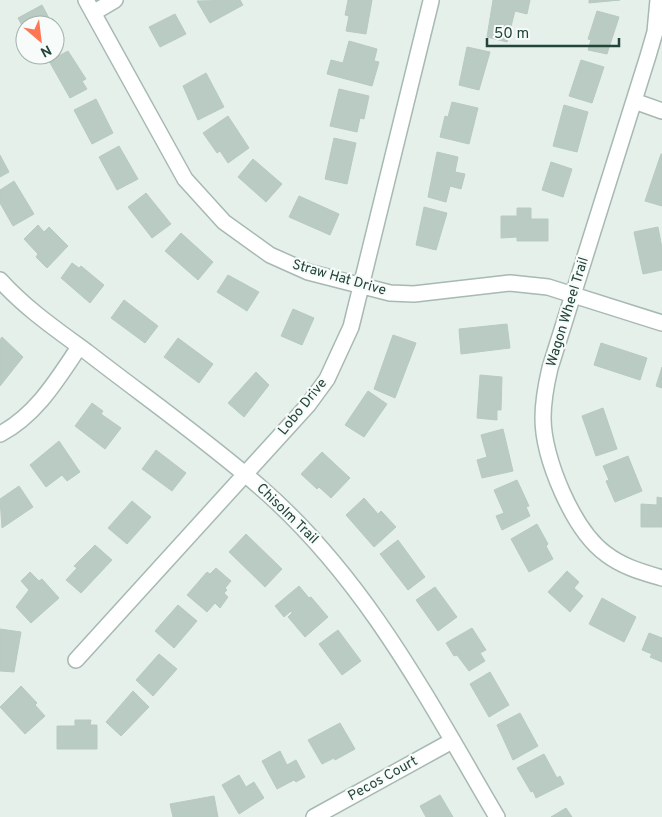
<svg xmlns="http://www.w3.org/2000/svg" width="662" height="817" font-family="Overpass,sans-serif">
<style>
.building{fill:#bacbc3;stroke:#b7cac1}
.lines{fill:none;stroke-linecap:round;stroke-linejoin:round}
.minor-casing{stroke:#a7b9b2;stroke-width:18}
.minor{stroke:#fff;stroke-width:15}
.labels{text-anchor:middle;dominant-baseline:central;stroke-width:4.5;stroke-linejoin:round;paint-order:stroke}
.street-label{font-size:14px;fill:#224439;stroke:#f7fbf9}
</style>
<rect width="100%" height="100%" fill="#e5f0eb"/>
<path class="building" d="M 240,0 L 243,5 L 210,23 L 197,1 Z
M 348,0 L 372,0 L 366,34 L 346,31 L 349,16 L 345,15 Z
M 493,0 L 530,0 L 527,14 L 515,11 L 507,42 L 487,37 Z
M 589,0 L 620,0 L 589,3 Z
M 42,5 L 50,20 L 53,19 L 64,39 L 55,44 L 55,25 L 25,25 L 25,31 L 18,18 Z
M 597,11 L 619,17 L 607,54 L 588,50 L 591,40 L 588,39 Z
M 175,14 L 186,34 L 160,47 L 149,27 Z
M 349,41 L 377,49 L 374,61 L 379,62 L 372,86 L 327,74 L 331,60 L 343,63 Z
M 467,47 L 490,52 L 479,90 L 459,85 Z
M 68,51 L 86,79 L 82,81 L 87,89 L 70,98 L 49,61 Z
M 581,60 L 604,67 L 592,103 L 569,96 Z
M 206,73 L 224,107 L 198,120 L 183,86 Z
M 339,89 L 369,96 L 364,119 L 360,118 L 357,132 L 330,126 Z
M 96,99 L 113,133 L 92,144 L 74,110 Z
M 452,102 L 478,108 L 469,144 L 440,137 L 445,116 L 448,117 Z
M 564,105 L 588,112 L 577,152 L 553,146 Z
M 228,116 L 249,148 L 228,163 L 220,151 L 217,153 L 203,133 Z
M 334,138 L 356,143 L 347,184 L 325,179 Z
M 119,146 L 138,179 L 117,190 L 99,157 Z
M 437,152 L 458,157 L 455,172 L 465,174 L 461,189 L 450,186 L 446,202 L 428,197 Z
M 661,154 L 662,154 L 662,206 L 645,201 Z
M 0,155 L 9,172 L 0,177 Z
M 253,159 L 282,184 L 266,202 L 238,177 Z
M 551,162 L 572,169 L 563,197 L 542,190 Z
M 14,181 L 34,214 L 13,226 L 0,203 L 0,190 Z
M 146,193 L 171,224 L 152,238 L 128,207 Z
M 299,196 L 339,214 L 330,235 L 289,217 Z
M 424,207 L 447,213 L 436,250 L 416,245 Z
M 517,208 L 531,208 L 531,219 L 548,219 L 548,241 L 517,241 L 517,237 L 501,238 L 501,216 L 517,216 Z
M 38,225 L 44,232 L 49,227 L 68,246 L 47,268 L 36,257 L 38,254 L 24,239 Z
M 658,227 L 662,248 L 662,270 L 643,274 L 634,232 Z
M 181,233 L 213,262 L 198,280 L 165,251 Z
M 72,263 L 79,268 L 81,266 L 104,285 L 90,303 L 61,278 Z
M 228,275 L 259,292 L 247,311 L 217,292 Z
M 124,300 L 158,326 L 145,343 L 111,318 Z
M 293,309 L 314,318 L 302,345 L 281,336 Z
M 507,324 L 510,348 L 461,354 L 459,329 Z
M 393,335 L 416,343 L 395,398 L 374,389 Z
M 2,337 L 23,357 L 0,386 L 0,340 Z
M 178,338 L 213,364 L 199,383 L 164,357 Z
M 601,343 L 647,358 L 640,380 L 594,365 Z
M 662,367 L 662,388 L 656,386 Z
M 256,372 L 269,385 L 244,417 L 228,403 Z
M 480,375 L 502,377 L 501,410 L 497,410 L 497,420 L 477,418 Z
M 368,391 L 387,404 L 364,437 L 345,425 Z
M 92,403 L 103,411 L 101,414 L 121,428 L 105,449 L 75,426 Z
M 603,408 L 617,449 L 596,456 L 582,416 Z
M 503,429 L 513,471 L 482,478 L 477,460 L 487,457 L 481,435 Z
M 59,441 L 80,472 L 67,481 L 62,475 L 46,487 L 30,465 Z
M 156,450 L 186,473 L 172,491 L 142,469 Z
M 322,452 L 350,478 L 331,498 L 319,487 L 317,489 L 301,474 Z
M 628,456 L 642,491 L 615,502 L 606,481 L 609,480 L 603,466 Z
M 517,480 L 529,506 L 526,507 L 530,516 L 502,530 L 496,516 L 504,513 L 494,490 Z
M 19,486 L 33,507 L 2,528 L 0,499 Z
M 657,497 L 662,498 L 662,527 L 641,527 L 641,504 L 657,505 Z
M 364,498 L 378,514 L 381,511 L 396,527 L 374,547 L 346,515 Z
M 132,501 L 151,517 L 127,544 L 108,528 Z
M 537,524 L 548,544 L 546,546 L 553,559 L 529,572 L 511,539 Z
M 246,534 L 282,569 L 265,587 L 229,552 Z
M 398,540 L 425,577 L 408,590 L 380,554 Z
M 95,545 L 112,560 L 81,593 L 66,580 L 77,568 L 74,566 Z
M 216,568 L 231,581 L 225,588 L 227,590 L 224,593 L 228,597 L 220,608 L 215,603 L 207,612 L 187,595 L 207,572 L 210,574 Z
M 567,571 L 579,582 L 574,588 L 583,596 L 570,612 L 548,592 Z
M 30,572 L 39,581 L 42,579 L 59,598 L 31,623 L 16,607 L 29,590 L 21,581 Z
M 299,586 L 309,598 L 311,597 L 328,617 L 305,637 L 288,617 L 292,613 L 291,611 L 284,617 L 275,606 Z
M 435,587 L 457,617 L 438,631 L 416,600 Z
M 602,598 L 636,617 L 624,642 L 589,624 Z
M 178,605 L 197,621 L 174,648 L 155,631 Z
M 472,628 L 486,650 L 480,653 L 485,661 L 469,671 L 457,655 L 454,656 L 446,643 Z
M 0,629 L 21,632 L 14,672 L 0,671 Z
M 338,630 L 361,661 L 342,675 L 319,644 Z
M 649,633 L 662,638 L 662,662 L 650,657 L 652,654 L 642,650 Z
M 159,654 L 177,669 L 153,696 L 136,680 Z
M 490,672 L 509,705 L 489,717 L 470,684 Z
M 21,686 L 37,703 L 35,705 L 45,716 L 25,734 L 0,707 Z
M 133,691 L 149,707 L 121,736 L 106,722 Z
M 520,713 L 538,746 L 513,760 L 497,725 Z
M 75,720 L 91,720 L 90,725 L 97,725 L 97,749 L 57,749 L 57,726 L 75,726 Z
M 340,723 L 355,749 L 335,760 L 334,758 L 322,764 L 308,740 Z
M 280,751 L 287,765 L 296,760 L 305,777 L 296,782 L 294,780 L 277,789 L 262,761 Z
M 544,754 L 557,778 L 560,776 L 564,784 L 536,798 L 533,791 L 531,792 L 517,768 Z
M 239,775 L 246,787 L 254,782 L 264,798 L 239,814 L 222,785 Z
M 440,795 L 453,817 L 426,817 L 420,806 Z
M 214,796 L 218,817 L 173,817 L 170,804 Z
M 566,808 L 572,817 L 551,817 Z"/>
<g class="lines">
<g class="minor-casing">
<path id="minor" d="M 86,0 L 185,179 L 224,222 L 270,255 L 308,272 L 390,293 L 414,294 L 510,283 L 548,287 L 662,323
M 658,0 L 655,32 L 648,56 L 550,368 C 546,385 543,401 543,418 C 543,458 573,530 606,554 C 623,567 642,572 662,578
M 93,13 L 115,0
M 634,101 L 662,111
M 0,280 C 25,308 57,330 87,352 C 145,397 205,439 260,487 C 366,579 427,698 497,817
M 0,434 C 36,415 57,380 79,347
M 76,660 L 308,405 L 327,379 L 351,327 L 431,1
M 314,817 L 452,741"/>
</g>
<use href="#minor" class="minor"/>
</g>
<g class="labels">
<g class="street-label">
<text transform="translate(339 278) rotate(16)">Straw Hat Drive</text>
<text transform="translate(568 312) rotate(-73)">Wagon Wheel Trail</text>
<text transform="translate(303 407) rotate(-51)">Lobo Drive</text>
<text transform="translate(287 514) rotate(44)">Chisolm Trail</text>
<text transform="translate(383 779) rotate(-29)">Pecos Court</text>
</g>
</g>
<g transform="translate(40 40) rotate(152)"><circle r="24" fill="#f7fbf9" stroke="#a2b2ac"/>
<path d="M0-4L9 19L0 12L-9 19Z" fill="#ff7654"/>
<text y="-8" font-size="14" font-weight="bold" text-anchor="middle" fill="#224439">N</text>
</g>
<path d="M487 38v8h132v-8" fill="none" stroke="#224439" stroke-width="2.5"/>
<text x="494" y="38" font-size="15" fill="#224439" stroke="#f7fbf9" stroke-width="4" paint-order="stroke">50 m</text>
</svg>
